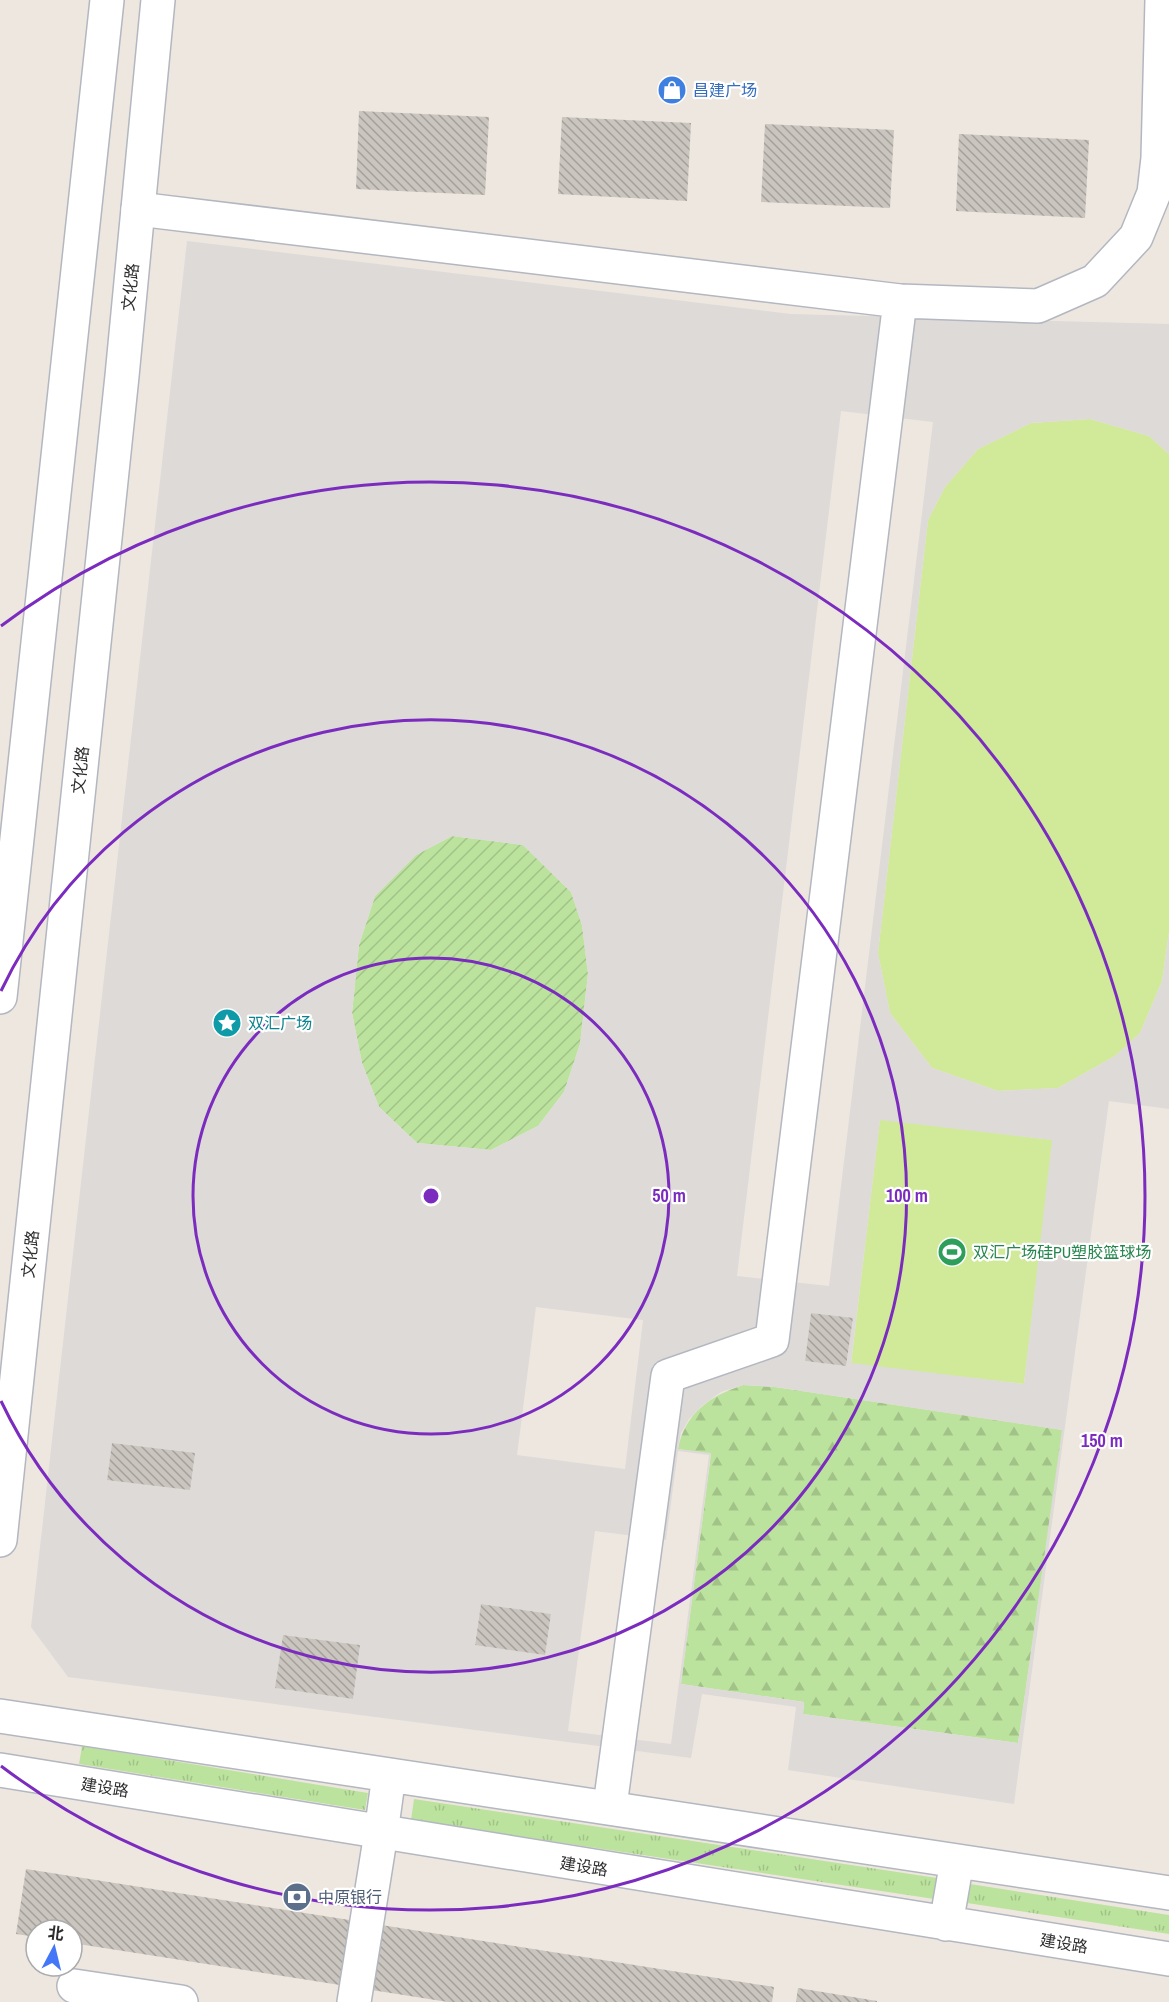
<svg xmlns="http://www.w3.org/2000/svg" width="1169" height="2002" font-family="'Archivo Narrow','Noto Sans SC',sans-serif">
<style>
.grass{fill:url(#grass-tufts)}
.forest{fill:url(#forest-firs)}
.garden{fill:url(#garden-furrows)}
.pitch{fill:#d0ea9a}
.plaza{fill:#dedad7;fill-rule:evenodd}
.building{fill:url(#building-back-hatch)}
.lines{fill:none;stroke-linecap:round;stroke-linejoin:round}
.street-casing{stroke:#b3b7c0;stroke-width:36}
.secondary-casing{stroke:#b3b7c0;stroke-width:36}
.street{stroke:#fff;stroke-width:33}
.secondary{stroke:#fff;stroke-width:33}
.ring{fill:none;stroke:#7b2cbf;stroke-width:3}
.labels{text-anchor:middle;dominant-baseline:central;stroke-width:4.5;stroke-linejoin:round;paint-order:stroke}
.shop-label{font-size:16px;fill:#366cbe;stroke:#fff;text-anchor:start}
.street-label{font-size:16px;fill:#2d2d2d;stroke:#fff}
.culture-label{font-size:16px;fill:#0d838f;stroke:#fff;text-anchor:start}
.leisure-label{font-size:16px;fill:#27864d;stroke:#fff;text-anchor:start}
.service-label{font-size:16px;fill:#4e5e75;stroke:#fff;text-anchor:start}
.centre{fill:#7b2cbf;stroke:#fff;stroke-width:3}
.ring-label{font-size:18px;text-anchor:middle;font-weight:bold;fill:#7b2cbf;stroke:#fff;stroke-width:4.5;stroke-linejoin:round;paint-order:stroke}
</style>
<defs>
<pattern id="grass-tufts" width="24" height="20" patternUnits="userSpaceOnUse" patternTransform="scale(1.5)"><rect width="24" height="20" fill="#bce39e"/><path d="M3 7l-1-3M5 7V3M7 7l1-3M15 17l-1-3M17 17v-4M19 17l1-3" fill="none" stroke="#a2c388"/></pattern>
<pattern id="forest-firs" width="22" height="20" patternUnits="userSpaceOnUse" patternTransform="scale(1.5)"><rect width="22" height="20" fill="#bce39e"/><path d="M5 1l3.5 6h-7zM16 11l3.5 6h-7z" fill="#a2c388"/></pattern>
<pattern id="garden-furrows" width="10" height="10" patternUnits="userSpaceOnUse" patternTransform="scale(1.5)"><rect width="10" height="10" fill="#bce39e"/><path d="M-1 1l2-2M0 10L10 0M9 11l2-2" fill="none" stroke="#a2c388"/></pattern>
<pattern id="building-back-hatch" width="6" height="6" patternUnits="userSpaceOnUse" patternTransform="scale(1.5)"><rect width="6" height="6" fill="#cac5be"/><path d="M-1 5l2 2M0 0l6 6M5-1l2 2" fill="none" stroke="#a4a09b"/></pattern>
</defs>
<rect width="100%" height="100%" fill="#eee7e0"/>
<path class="grass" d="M 82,1746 L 368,1793 L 365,1810 L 79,1764 Z
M 414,1799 L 937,1878 L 934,1899 L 411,1820 Z
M 970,1884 L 1169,1915 L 1169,1934 L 967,1903 Z"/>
<path class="forest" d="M 743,1385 L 775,1387 L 1063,1430 L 1018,1743 L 803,1714 L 804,1702 L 681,1684 L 711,1454 L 678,1449 C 685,1413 710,1396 743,1385 Z"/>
<path class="garden" d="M 452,836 L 523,845 L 571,892 L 582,925 L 588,974 L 580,1044 L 564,1092 L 538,1126 L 491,1150 L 417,1143 L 379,1107 L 362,1063 L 352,1013 L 359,945 L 375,896 L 416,855 Z"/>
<path class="pitch" d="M 1090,419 L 1149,436 L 1169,454 L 1169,932 L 1162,981 L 1140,1033 L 1115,1056 L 1058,1088 L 998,1091 L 932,1068 L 890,1013 L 878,953 L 928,520 L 945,487 L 978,449 L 1031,423 Z
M 880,1119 L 1053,1140 L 1024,1384 L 851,1364 Z"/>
<path class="plaza" d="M 187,241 L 791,314 L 1169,324 L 1169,454 L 1149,436 L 1090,419 L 1031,423 L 978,449 L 945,487 L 928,520 L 878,953 L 890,1013 L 932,1068 L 998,1091 L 1058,1088 L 1115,1056 L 1140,1033 L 1162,981 L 1169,932 L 1169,1109 L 1109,1101 L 1014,1804 L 788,1770 L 796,1707 L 702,1694 L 691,1758 L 68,1677 L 31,1627 ZM 841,411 L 933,422 L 829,1286 L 737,1276 ZM 452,836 L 523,845 L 571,892 L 582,925 L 588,974 L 580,1044 L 564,1092 L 538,1126 L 491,1150 L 417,1143 L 379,1107 L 362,1063 L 352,1013 L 359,945 L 375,896 L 416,855 ZM 880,1120 L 1052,1140 L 1024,1384 L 851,1363 ZM 536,1307 L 643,1320 L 625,1469 L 517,1455 ZM 811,1313 L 853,1319 L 846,1366 L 805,1361 ZM 743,1385 L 775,1387 L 1062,1430 L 1018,1743 L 803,1714 L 804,1702 L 681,1684 L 711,1453 L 678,1449 L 681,1433 L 689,1419 L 703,1405 L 721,1392 ZM 112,1443 L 195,1454 L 107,1479 ZM 678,1451 L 709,1455 L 671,1744 L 568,1731 L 595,1531 L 666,1540 ZM 481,1604 L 551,1614 L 545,1655 L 475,1644 ZM 283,1635 L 360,1645 L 353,1699 L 276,1688 Z"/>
<path class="building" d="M 359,111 L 489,117 L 485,195 L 356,189 Z
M 562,117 L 691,123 L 687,201 L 558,194 Z
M 765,124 L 894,130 L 890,208 L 761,202 Z
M 959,134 L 1089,140 L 1085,218 L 956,211 Z
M 811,1313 L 853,1318 L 846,1366 L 805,1361 Z
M 112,1443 L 195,1453 L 190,1490 L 107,1480 Z
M 481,1604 L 551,1614 L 545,1655 L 475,1645 Z
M 283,1635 L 360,1645 L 353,1699 L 275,1688 Z
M 26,1869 L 774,1987 L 772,2002 L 448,2002 L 72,1943 L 72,1930 L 36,1930 L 36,1937 L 16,1934 Z
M 798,1988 L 877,2001 L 877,2002 L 796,2002 Z"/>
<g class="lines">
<g class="street-casing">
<path id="street" d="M 138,209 L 900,301 L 1038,306 L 1095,281 L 1136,237 L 1154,193 L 1158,158 L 1162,0
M 610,1806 L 668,1376 L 772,1340 L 900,301
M 74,1986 L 181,2002
M 354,2002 L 381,1833"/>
</g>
<g class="secondary-casing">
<path id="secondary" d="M 0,997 L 107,0
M 0,1540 L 122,376 L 158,0
M 0,1716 L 1169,1893
M 0,1770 L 1169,1959
M 381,1833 L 389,1775
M 946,1924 L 957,1861"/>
</g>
<use href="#street" class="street"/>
<use href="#secondary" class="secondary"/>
</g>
<g class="ring">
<circle cx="431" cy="1196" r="238"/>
<path d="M1 991A476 476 0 1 1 1 1401"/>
<path d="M1 626A714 714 0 1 1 1 1766"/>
</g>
<defs>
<g id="shop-disc" transform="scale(1.5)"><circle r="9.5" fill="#3f7fe0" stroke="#fff"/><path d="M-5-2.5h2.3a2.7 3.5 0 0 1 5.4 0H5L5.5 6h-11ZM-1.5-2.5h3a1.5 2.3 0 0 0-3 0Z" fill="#fff"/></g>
<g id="sight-disc" transform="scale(1.5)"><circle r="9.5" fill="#0f9aa8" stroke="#fff"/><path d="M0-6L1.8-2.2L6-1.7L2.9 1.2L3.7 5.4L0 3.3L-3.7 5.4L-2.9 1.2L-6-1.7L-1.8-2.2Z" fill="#fff"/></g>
<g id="stadium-disc" transform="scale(1.5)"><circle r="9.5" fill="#2e9e5b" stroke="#fff"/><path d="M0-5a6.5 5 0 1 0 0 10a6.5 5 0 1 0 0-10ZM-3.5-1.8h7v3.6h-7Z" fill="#fff"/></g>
<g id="bank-disc" transform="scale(1.5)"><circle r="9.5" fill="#5c6f8a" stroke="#fff"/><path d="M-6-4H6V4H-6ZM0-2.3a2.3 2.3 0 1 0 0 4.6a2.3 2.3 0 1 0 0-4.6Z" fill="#fff"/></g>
</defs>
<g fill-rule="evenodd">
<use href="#shop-disc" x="672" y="90"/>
<use href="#sight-disc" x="227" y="1023"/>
<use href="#stadium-disc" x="952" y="1252"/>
<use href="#bank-disc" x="297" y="1897"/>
</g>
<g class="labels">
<g class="shop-label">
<text x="693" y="90">昌建广场</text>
</g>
<g class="street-label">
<text transform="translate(130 287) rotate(-84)">文化路</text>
<text transform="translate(80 770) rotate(-84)">文化路</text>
<text transform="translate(30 1254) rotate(-84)">文化路</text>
<text transform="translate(105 1787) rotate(9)">建设路</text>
<text transform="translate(584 1866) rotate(9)">建设路</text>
<text transform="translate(1064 1943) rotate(9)">建设路</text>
</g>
<g class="culture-label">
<text x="248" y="1023">双汇广场</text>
</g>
<g class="leisure-label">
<text x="973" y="1252">双汇广场硅PU塑胶篮球场</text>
</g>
<g class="service-label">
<text x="318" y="1897">中原银行</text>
</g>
</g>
<circle cx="431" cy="1196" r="9" class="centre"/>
<g class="ring-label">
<text x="669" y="1202">50 m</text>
<text x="907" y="1202">100 m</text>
<text x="1102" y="1447">150 m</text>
</g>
<g transform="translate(54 1948) rotate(7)"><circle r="28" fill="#ffffff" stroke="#ababab" stroke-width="1.5"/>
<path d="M0-4.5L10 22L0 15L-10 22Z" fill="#4477f8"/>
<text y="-9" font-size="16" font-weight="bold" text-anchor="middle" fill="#2d2d2d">北</text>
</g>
</svg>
